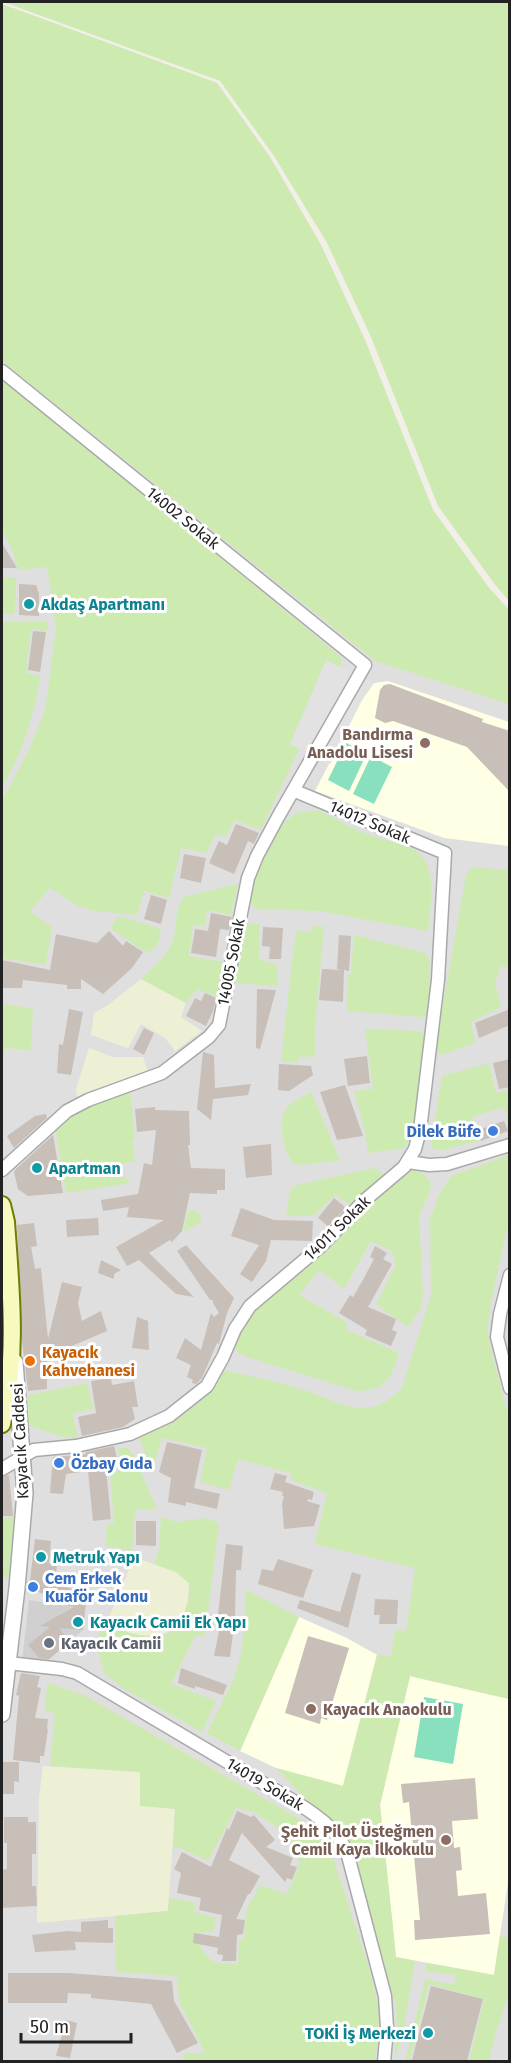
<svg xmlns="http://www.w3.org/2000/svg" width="511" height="2063" font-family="'Fira Sans',sans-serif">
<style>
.residential{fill:#e0dfdf}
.education{fill:#ffffe5}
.religious{fill:#d0d0d0}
.farmland{fill:#eef0d5}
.grass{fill:#cdebb0}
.pitch{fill:#88e0be}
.parking{fill:#e2e2e2}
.building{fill:#c7bfb8}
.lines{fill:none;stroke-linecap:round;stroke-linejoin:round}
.minor-casing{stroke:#a9a9a9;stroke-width:15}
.tertiary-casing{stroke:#a9a9a9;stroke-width:18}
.secondary-casing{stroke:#707d05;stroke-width:20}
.minor{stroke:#fff;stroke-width:12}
.tertiary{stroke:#fff;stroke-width:15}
.secondary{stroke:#f7fabf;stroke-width:16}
.culture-dot{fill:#0f9aa8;stroke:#fff;stroke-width:2}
.education-dot{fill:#8d6e63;stroke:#fff;stroke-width:2}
.shop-dot{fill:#3f7fe0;stroke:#fff;stroke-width:2}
.food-dot{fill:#e8710a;stroke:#fff;stroke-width:2}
.worship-dot{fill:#6b7280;stroke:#fff;stroke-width:2}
.labels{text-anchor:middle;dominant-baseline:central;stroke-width:6;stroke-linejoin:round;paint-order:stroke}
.street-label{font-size:16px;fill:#222;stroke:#fff}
.culture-label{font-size:16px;font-weight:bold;fill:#0d838f;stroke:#fff;text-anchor:start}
.education-label{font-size:16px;font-weight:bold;fill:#785e54;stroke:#fff;text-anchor:end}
.shop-label{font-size:16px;font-weight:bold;fill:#366cbe;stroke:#fff;text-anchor:start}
.food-label{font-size:16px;font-weight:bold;fill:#c56008;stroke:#fff;text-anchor:start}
.worship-label{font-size:16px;font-weight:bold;fill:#5b616d;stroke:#fff;text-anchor:start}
</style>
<rect width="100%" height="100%" fill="#f2efe9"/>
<path class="residential" d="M 2,4 L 217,83 L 270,157 L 321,245 L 365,340 L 433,510 L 489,588 L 509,610 L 509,2061 L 2,2061 Z"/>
<path class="education" d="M 388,681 L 509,722 L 509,846 L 444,838 L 315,791 L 362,700 L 374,683 Z
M 299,1617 L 347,1638 L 377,1655 L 343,1786 L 276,1768 L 240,1751 Z
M 410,1676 L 509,1699 L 509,1876 L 494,1975 L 396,1957 L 380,1805 Z"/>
<path class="religious" d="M 29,1600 L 85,1609 L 83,1630 L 43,1664 L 22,1661 Z"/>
<path class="farmland" d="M 141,979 L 186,1003 L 181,1017 L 202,1031 L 175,1051 L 165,1038 L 141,1024 L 128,1048 L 91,1035 L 94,1013 L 108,1005 Z
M 89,1048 L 113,1057 L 143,1057 L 148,1072 L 81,1098 L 77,1096 L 76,1089 Z
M 142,1560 L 176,1572 L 189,1583 L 188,1601 L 180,1625 L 159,1636 L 136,1635 L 106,1624 L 124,1583 L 131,1562 Z
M 43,1766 L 140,1772 L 175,1809 L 168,1911 L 37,1923 L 39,1798 Z"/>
<path class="grass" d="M 3,2 L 509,2 L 509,601 L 496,586 L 438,506 L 371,337 L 327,243 L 274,156 L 220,81 Z
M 2,4 L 217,83 L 270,157 L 321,245 L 365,340 L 433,510 L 489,588 L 509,610 L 509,704 L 375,661 L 2,361 Z
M 2,377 L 341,657 L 341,667 L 326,661 L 290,744 L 299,749 L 261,830 L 235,820 L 225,837 L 216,834 L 206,853 L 181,848 L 169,898 L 144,891 L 137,915 L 94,911 L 78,906 L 50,888 L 30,911 L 52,927 L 46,965 L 2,958 L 2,800 L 29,750 L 45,710 L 56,630 L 47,567 L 18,570 L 12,550 L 2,530 Z
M 2,577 L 16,577 L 15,614 L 2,614 Z
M 2,622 L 48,622 L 47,631 L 31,629 L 26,673 L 40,676 C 34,716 23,752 2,787 Z
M 318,810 C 336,819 354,830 373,836 C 385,841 401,842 413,849 C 440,865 430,905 428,931 L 319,911 L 258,909 L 248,902 C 257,875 268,830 294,815 C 300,811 311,812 318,810 Z
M 472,867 L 509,870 L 509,957 L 507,967 L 501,966 L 495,984 L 501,1007 L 471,1022 L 475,1043 L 442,1055 L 437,1051 L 437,1037 L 466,875 Z
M 238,884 L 231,915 L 207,910 L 205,926 L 193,925 L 189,956 L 224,962 L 218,997 L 197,989 L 186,1003 L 141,979 C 151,969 166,957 172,943 C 178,928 173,911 184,897 Z
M 119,916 L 161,929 C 160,941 158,946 147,953 L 110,928 Z
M 243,922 L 259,924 L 259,959 L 277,965 L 278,986 L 231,983 Z
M 314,925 L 324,927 C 321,970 314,1013 315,1056 L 298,1058 L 297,1063 L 281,1061 L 293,953 L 297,930 L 310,932 Z
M 354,935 L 426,953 L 430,961 L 428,1016 L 420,1017 L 347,1011 L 348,974 L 351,974 Z
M 2,1003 L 33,1009 L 31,1050 L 5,1048 L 2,1071 Z
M 365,1029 L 418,1031 L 424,1033 C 424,1062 419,1124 405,1148 L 368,1153 L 365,1131 L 354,1091 L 373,1089 Z
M 489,1063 L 496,1093 L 509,1090 L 509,1125 L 504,1107 L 472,1117 L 479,1141 L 443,1150 L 434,1150 L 431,1143 L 442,1076 Z
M 130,1088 L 135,1139 L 132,1140 L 135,1161 L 120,1164 L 120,1175 L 131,1183 L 66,1193 L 55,1128 L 73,1112 Z
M 311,1092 L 340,1160 L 302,1165 L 293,1163 C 284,1152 276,1120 287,1108 C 292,1101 304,1096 311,1092 Z
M 509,1155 L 509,1218 L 490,1308 L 488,1327 L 489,1342 L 509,1420 L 509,1699 L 410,1676 L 380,1805 L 396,1957 L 415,1961 L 403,2033 L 394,2061 L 397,2030 L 396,2006 L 349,1844 L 334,1822 L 308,1801 L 276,1768 L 343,1786 L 377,1655 L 391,1656 L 395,1630 L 406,1631 L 415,1568 L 315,1544 L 327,1493 L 291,1480 L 291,1473 L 238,1459 L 229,1490 L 200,1482 L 207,1448 L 162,1438 L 152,1470 L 138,1435 L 222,1370 C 249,1376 277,1381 304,1390 C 324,1396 345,1409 366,1408 C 381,1407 392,1398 402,1388 L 431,1295 L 430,1219 L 439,1195 L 451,1176 Z
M 374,1168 L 383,1173 L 379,1182 L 351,1205 L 335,1195 L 313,1216 L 286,1216 L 290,1190 L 297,1185 Z
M 410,1170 L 419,1170 L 424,1174 L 429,1180 L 431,1188 L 419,1216 L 423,1295 L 420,1310 L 408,1327 L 376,1304 L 396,1265 L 392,1251 L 371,1241 L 344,1289 L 319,1270 L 299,1295 L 348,1323 L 345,1329 L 399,1353 C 391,1379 387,1390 357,1391 L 247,1357 L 237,1352 L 235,1344 L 251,1315 L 366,1204 Z
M 189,1209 L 198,1212 L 202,1219 L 199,1223 L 183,1232 Z
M 87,1383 L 94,1409 L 73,1413 L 77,1438 L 62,1437 L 28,1425 L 25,1396 Z
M 118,1448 L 127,1448 L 133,1454 L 157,1509 L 135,1509 L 132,1551 L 105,1546 L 107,1524 L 114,1523 L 110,1473 L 122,1470 Z
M 14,1516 L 17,1544 L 12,1580 L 2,1576 L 4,1562 L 2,1561 L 2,1519 Z
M 161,1517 L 177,1522 L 204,1518 L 219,1523 L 205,1635 L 195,1636 L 171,1684 L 216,1701 L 202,1732 L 124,1689 L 105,1674 L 98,1652 L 98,1637 L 106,1624 C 124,1632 165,1647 180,1624 C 182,1621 184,1615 185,1611 C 188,1602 190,1593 189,1583 L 176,1572 L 154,1564 L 159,1549 Z
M 246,1590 L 299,1617 L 240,1751 L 207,1733 L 233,1681 L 242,1651 Z
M 47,1683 L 84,1695 L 307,1823 L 331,1852 L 370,1971 L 378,2005 L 379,2031 L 375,2061 L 184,2061 L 183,2053 L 205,2053 L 179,2001 L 177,1976 L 116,1972 L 115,1916 L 168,1911 L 169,1898 L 196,1903 L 194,1912 L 216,1918 L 213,1932 L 203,1931 L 201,1948 C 213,1965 218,1964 238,1964 L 239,1940 L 244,1939 L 247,1908 L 260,1885 L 287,1894 L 300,1864 L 284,1832 L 254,1812 L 236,1808 L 208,1861 L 180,1848 L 173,1848 L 175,1809 L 140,1806 L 140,1772 L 50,1766 L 55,1713 L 45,1712 Z
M 500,1936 L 509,1938 L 509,1993 L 495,2035 L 489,2061 L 469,2061 L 484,1999 L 429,1984 L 410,2061 L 405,2062 L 425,1979 L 454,1985 L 456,1975 L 425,1971 L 427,1963 L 494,1975 Z"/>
<path class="pitch" d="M 346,743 L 367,753 L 349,791 L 328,780 Z
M 371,756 L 392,767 L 374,804 L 353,794 Z
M 424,1697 L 463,1704 L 453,1764 L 414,1757 Z"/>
<path class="parking" d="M 326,660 L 374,683 L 362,700 L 330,764 L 290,744 Z"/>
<path class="building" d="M 2,543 L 17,568 L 2,568 Z
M 19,584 L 36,585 L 39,594 L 39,616 L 19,615 Z
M 33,631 L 46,632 L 40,672 L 28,670 Z
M 390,684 L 483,719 L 482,722 L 510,731 L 510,792 L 467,747 L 393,721 L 385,723 L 375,718 L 380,690 L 384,685 Z
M 236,824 L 259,833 L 254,844 L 248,841 L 234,874 L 209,863 L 219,841 L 227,845 Z
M 184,854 L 206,858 L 201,883 L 180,878 Z
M 151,895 L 167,900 L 161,924 L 144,919 Z
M 211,913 L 232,917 L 229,930 L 220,929 L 216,957 L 191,953 L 195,929 L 208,931 Z
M 263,927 L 283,928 L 281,959 L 269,959 L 270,947 L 262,946 Z
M 109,931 L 123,946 L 126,941 L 143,952 L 132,968 L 103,994 L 81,979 L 81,989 L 67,989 L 67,985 L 23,980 L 22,988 L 2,988 L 2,960 L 50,970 L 56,934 L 97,943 Z
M 339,935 L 351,936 L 349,971 L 344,970 L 343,1002 L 319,1000 L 322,969 L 342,970 L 337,969 Z
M 257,989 L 276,990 L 260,1049 L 256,1048 Z
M 205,993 L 216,998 L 213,1011 L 206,1026 L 186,1016 L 195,998 L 201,1001 Z
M 69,1009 L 83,1012 L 71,1075 L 57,1073 L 59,1044 L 63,1045 Z
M 510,1009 L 510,1025 L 479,1038 L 475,1023 Z
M 144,1028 L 154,1033 L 144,1055 L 133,1049 Z
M 203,1052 L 214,1055 L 215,1088 L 251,1084 L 248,1095 L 213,1099 L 211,1120 L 197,1109 Z
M 367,1056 L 370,1083 L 348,1086 L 344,1059 Z
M 510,1059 L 510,1087 L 499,1089 L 493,1063 Z
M 279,1064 L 311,1066 L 313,1075 L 289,1091 L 278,1090 Z
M 345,1085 L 363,1136 L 337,1140 L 320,1092 Z
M 155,1107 L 155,1110 L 189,1111 L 190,1145 L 188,1145 L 191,1168 L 225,1169 L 225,1190 L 217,1190 L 217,1194 L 190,1193 L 182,1231 L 172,1242 L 170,1240 L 149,1253 L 194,1297 L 176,1294 L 139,1260 L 127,1266 L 116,1247 L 164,1220 L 127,1217 L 129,1207 L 103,1211 L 101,1200 L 138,1194 L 144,1163 L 152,1165 L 156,1130 L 137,1132 L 135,1109 Z
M 46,1114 L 47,1118 L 14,1148 L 7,1136 L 35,1116 Z
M 504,1121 L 508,1131 L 481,1141 L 478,1130 Z
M 53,1135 L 63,1193 L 28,1196 L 18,1189 L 14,1172 L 16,1169 Z
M 271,1144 L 272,1175 L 246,1178 L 243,1147 Z
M 334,1198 L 346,1208 L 328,1226 L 318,1218 Z
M 241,1208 L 274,1220 L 313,1221 L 312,1241 L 271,1240 L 266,1261 L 252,1282 L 240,1274 L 259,1245 L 231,1236 Z
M 98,1218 L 99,1235 L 67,1237 L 66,1220 Z
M 34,1223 L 37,1246 L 31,1247 L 35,1269 L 41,1268 L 48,1339 L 62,1282 L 82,1287 L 78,1303 L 82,1321 L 101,1311 L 107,1331 L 60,1351 L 69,1351 L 47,1360 L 47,1389 L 28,1391 L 22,1341 L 17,1225 Z
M 186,1245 L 234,1298 L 227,1313 L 219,1344 L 217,1343 L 202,1378 L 196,1384 L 192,1383 L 193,1380 L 187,1377 L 191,1365 L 176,1358 L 185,1338 L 201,1350 L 211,1313 L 214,1317 L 219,1313 L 213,1303 L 213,1300 L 210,1300 L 177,1251 Z
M 375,1246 L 387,1253 L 383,1259 L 392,1264 L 368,1307 L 396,1319 L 392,1330 L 397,1332 L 391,1346 L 365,1335 L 367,1330 L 339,1313 L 350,1295 L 353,1297 L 364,1278 L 374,1259 L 370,1257 Z
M 101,1260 L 121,1270 L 114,1274 L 114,1279 L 98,1273 Z
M 137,1317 L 148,1321 L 149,1350 L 132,1348 Z
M 111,1378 L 112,1385 L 134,1381 L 138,1407 L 132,1407 L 135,1419 L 123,1427 L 82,1436 L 78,1417 L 96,1413 L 91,1381 Z
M 167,1442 L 202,1450 L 194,1488 L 220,1494 L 217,1509 L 186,1502 L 186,1506 L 168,1502 L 171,1478 L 159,1472 Z
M 114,1446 L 119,1467 L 106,1469 L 111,1519 L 93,1521 L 88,1471 L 66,1474 L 63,1494 L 50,1493 L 53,1457 L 86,1454 L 86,1452 Z
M 275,1473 L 287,1476 L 285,1482 L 314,1492 L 312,1500 L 308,1499 L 307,1501 L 320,1505 L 314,1526 L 284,1529 L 282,1504 L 284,1496 L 282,1496 L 283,1492 L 270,1489 Z
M 9,1475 L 13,1516 L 2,1516 L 2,1477 Z
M 136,1521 L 156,1521 L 156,1546 L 136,1545 Z
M 35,1539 L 51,1541 L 49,1563 L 57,1564 L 55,1584 L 87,1593 L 83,1630 L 59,1628 L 70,1642 L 49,1659 L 39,1658 L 28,1645 L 50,1627 L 40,1626 L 74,1607 L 49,1602 L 50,1596 L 29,1589 Z
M 226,1544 L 243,1546 L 241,1570 L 236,1570 L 235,1616 L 230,1657 L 214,1656 L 222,1616 L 218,1615 Z
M 278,1559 L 313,1570 L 303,1598 L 258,1584 L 262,1569 L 273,1571 Z
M 352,1572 L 361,1575 L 348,1628 L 297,1608 L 300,1600 L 340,1612 Z
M 375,1599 L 398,1600 L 397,1624 L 379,1624 L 380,1615 L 374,1615 Z
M 308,1636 L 349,1648 L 327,1720 L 321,1718 L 320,1724 L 285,1713 Z
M 181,1668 L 227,1685 L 223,1695 L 195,1686 L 195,1689 L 178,1683 Z
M 21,1673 L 40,1676 L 37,1687 L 41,1688 L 35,1718 L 48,1719 L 47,1729 L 48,1729 L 44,1756 L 40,1756 L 40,1763 L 13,1760 L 19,1696 L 16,1695 Z
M 2,1762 L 19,1762 L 19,1782 L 14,1781 L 14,1794 L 2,1794 Z
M 475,1778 L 478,1819 L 452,1821 L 454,1848 L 460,1847 L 462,1870 L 456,1871 L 458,1896 L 486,1893 L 490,1934 L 415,1940 L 414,1920 L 420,1920 L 409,1802 L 403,1803 L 401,1784 Z
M 237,1811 L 251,1817 L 254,1815 L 275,1840 L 266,1847 L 293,1858 L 290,1865 L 297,1867 L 292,1880 L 287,1878 L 285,1882 L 242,1833 L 229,1860 L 260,1876 L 250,1894 L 248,1894 L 236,1919 L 245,1920 L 243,1934 L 237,1935 L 236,1961 L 222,1961 L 223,1955 L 217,1954 L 218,1948 L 193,1943 L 194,1933 L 219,1937 L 222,1915 L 199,1910 L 201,1898 L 177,1893 L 181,1873 L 174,1869 L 182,1852 L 211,1867 L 227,1828 L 229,1830 Z
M 4,1817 L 28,1817 L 28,1822 L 36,1822 L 36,1854 L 32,1854 L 32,1886 L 36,1886 L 37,1906 L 2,1908 L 2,1870 L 7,1869 L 7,1843 L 4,1843 Z
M 108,1920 L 108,1928 L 113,1928 L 113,1943 L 75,1942 L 76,1950 L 35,1952 L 32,1935 L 68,1931 L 81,1932 L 81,1922 Z
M 8,1973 L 68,1973 L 172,1981 L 174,2001 L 198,2043 L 177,2053 L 151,2004 L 91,1998 L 91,1994 L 68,1993 L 67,2003 L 8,2003 Z
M 431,1986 L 483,1999 L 467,2061 L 412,2060 Z
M 66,2020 L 77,2023 L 70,2058 L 56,2056 Z"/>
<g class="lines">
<g class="minor-casing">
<path id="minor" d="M 2,371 L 365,665 L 278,817 L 257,856 L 248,878 L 219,1025 L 209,1037 L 162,1073 L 88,1100 L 67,1111 L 2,1170
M 408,1162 L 429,1165 L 447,1164 L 510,1145
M 510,1275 L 500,1314 L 497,1337 L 510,1388
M 2,1469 L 34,1450 L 76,1446 L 130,1434 L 169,1416 L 207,1386 L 223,1357 L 235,1329 L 250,1306 L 321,1246 L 365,1200 L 404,1167 L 415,1149 L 420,1130 L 438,980 L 445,853 L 295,791
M 8,1663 L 62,1669 L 77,1673 L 305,1808 C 323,1820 337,1831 347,1852 L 385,1996 L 387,2028 L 384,2062"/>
</g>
<g class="tertiary-casing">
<path id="tertiary" d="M 2,1714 L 17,1588 L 25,1493 L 15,1362"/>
</g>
<g class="secondary-casing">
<path id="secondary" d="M 2,1205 L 6,1222 C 11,1291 18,1356 2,1424"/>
</g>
<use href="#minor" class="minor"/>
<use href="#tertiary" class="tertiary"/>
<use href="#secondary" class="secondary"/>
</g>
<g class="culture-dot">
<circle cx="29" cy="604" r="6"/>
<circle cx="37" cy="1168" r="6"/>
<circle cx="41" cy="1557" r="6"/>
<circle cx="78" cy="1622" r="6"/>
<circle cx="428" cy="2033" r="6"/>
</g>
<g class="education-dot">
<circle cx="425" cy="743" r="6"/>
<circle cx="311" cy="1709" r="6"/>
<circle cx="446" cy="1840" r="6"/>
</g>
<g class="shop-dot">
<circle cx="493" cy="1131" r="6"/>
<circle cx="59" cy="1463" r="6"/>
<circle cx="33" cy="1587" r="6"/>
</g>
<circle class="food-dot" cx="30" cy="1361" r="6"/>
<circle class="worship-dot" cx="49" cy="1643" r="6"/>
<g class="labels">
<g class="street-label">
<text transform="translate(183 518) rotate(39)">14002 Sokak</text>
<text transform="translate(370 822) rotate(23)">14012 Sokak</text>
<text transform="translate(231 962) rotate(-79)">14005 Sokak</text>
<text transform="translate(337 1228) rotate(-44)">14011 Sokak</text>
<text transform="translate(20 1441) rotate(-93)">Kayacık Caddesi</text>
<text transform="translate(265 1784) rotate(31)">14019 Sokak</text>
</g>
<g class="culture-label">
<text x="41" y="604">Akdaş Apartmanı</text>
<text x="49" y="1168">Apartman</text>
<text x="53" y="1557">Metruk Yapı</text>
<text x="90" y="1622">Kayacık Camii Ek Yapı</text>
<text x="416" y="2033" text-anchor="end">TOKİ İş Merkezi</text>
</g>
<g class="education-label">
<text x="413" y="734">Bandırma<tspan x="413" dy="18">Anadolu Lisesi</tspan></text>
<text x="323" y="1709" text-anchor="start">Kayacık Anaokulu</text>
<text x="434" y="1831">Şehit Pilot Üsteğmen<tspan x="434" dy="18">Cemil Kaya İlkokulu</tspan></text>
</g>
<g class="shop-label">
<text x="481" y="1131" text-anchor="end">Dilek Büfe</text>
<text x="71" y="1463">Özbay Gıda</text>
<text x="45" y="1578">Cem Erkek<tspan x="45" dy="18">Kuaför Salonu</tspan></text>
</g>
<g class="food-label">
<text x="42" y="1352">Kayacık<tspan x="42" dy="18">Kahvehanesi</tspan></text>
</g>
<g class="worship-label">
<text x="61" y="1643">Kayacık Camii</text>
</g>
</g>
<rect width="511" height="2063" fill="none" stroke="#222222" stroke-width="6"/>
<path d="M21 2033v9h110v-9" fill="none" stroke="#222222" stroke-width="3"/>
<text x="30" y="2033" font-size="18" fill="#222222" stroke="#ffffff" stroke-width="4.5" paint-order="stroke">50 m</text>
</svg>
